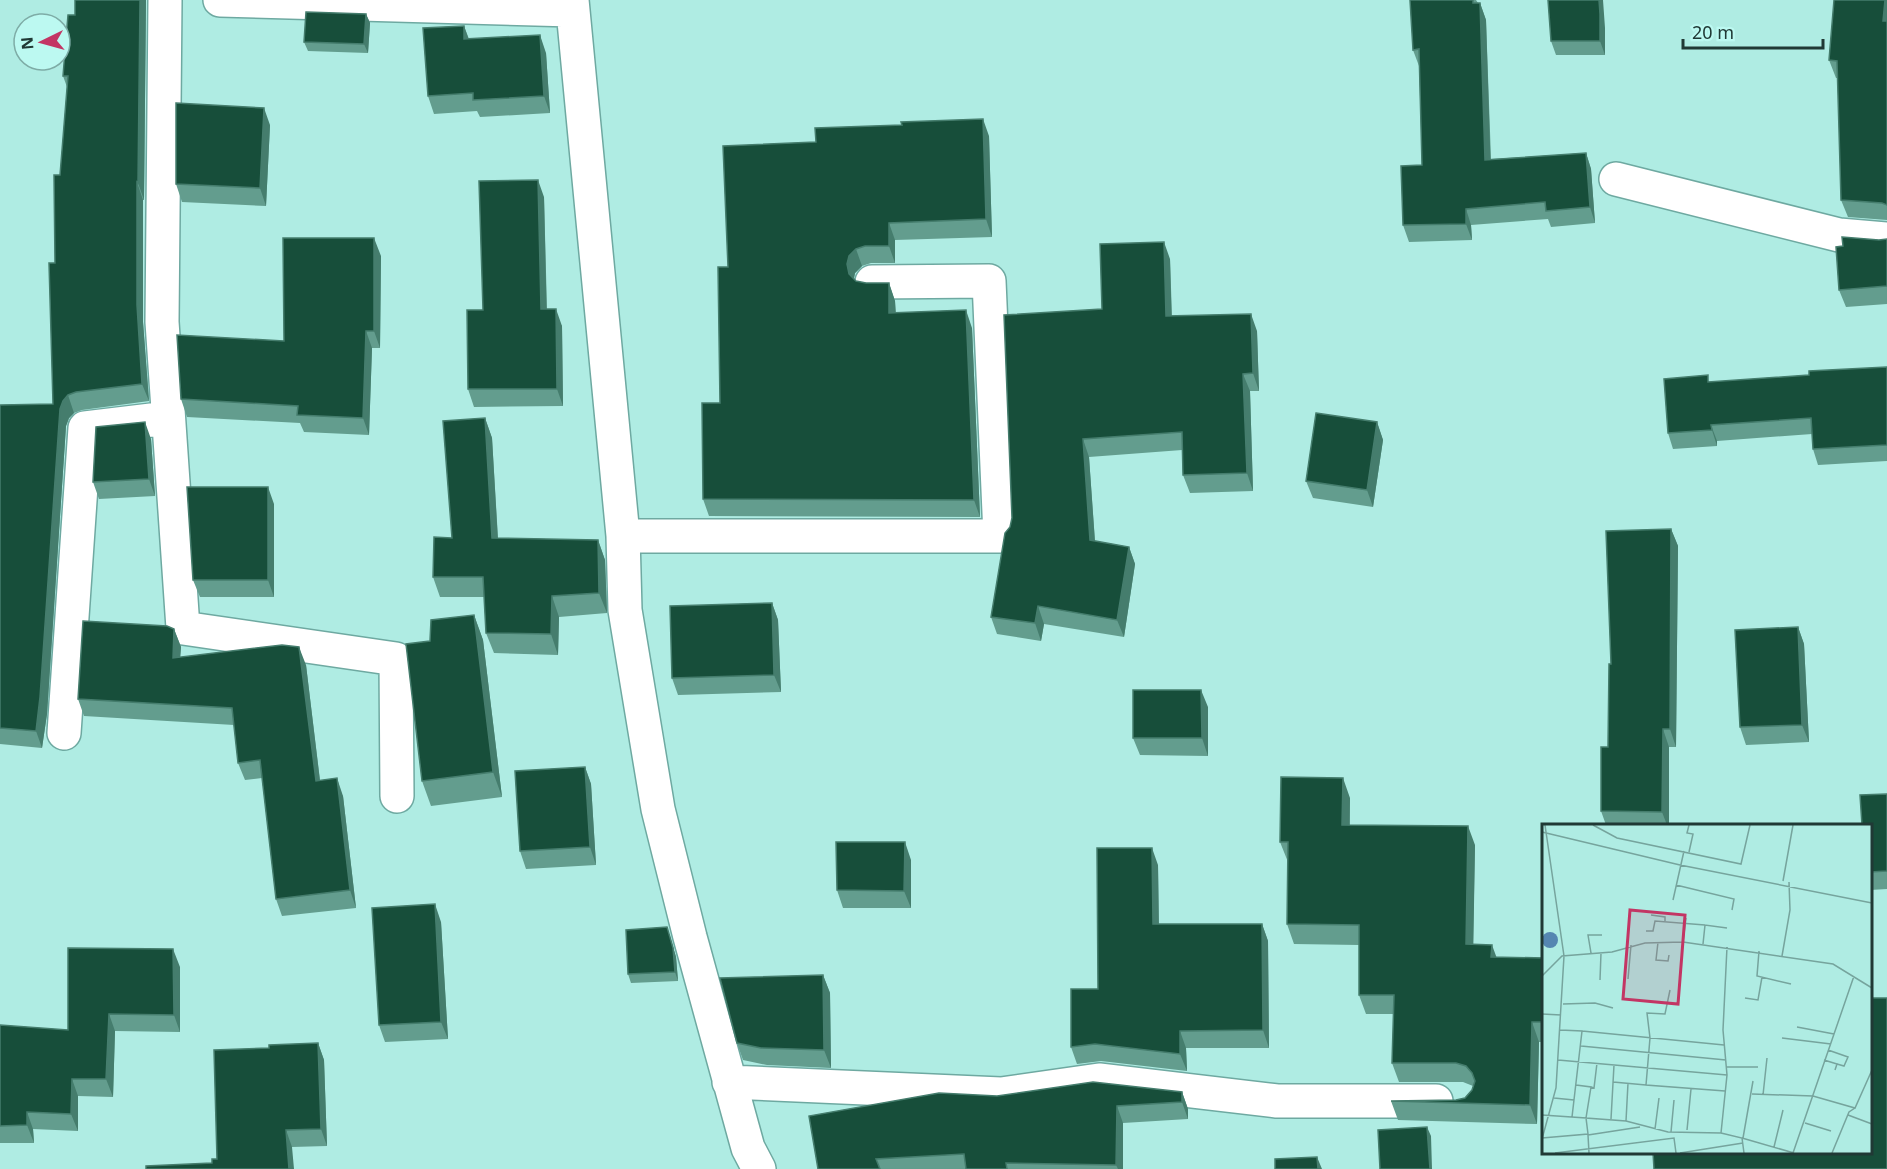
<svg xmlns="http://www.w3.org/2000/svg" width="1887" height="1169" font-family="'Noto Sans',sans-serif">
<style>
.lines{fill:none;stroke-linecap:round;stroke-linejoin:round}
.minor-casing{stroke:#6ea9a1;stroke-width:36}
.minor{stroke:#fff;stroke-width:33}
.wall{fill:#639d8e}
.shaded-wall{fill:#457d6d}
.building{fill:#174e3a;stroke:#457d6d;stroke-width:1.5}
.inset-road{fill:none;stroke:#76a49d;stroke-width:1.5}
.view{fill:#c33564;fill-opacity:0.15;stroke:#c33564;stroke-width:3}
.inset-edge{fill:none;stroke:#203935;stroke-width:3}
</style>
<rect width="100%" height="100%" fill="#afece3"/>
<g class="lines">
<g class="minor-casing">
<path id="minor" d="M 165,0 L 162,322 L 183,628 L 396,659 L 397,796
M 220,0 L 572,10
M 572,0 L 623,536 L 625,610 L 658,809 L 690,937 L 748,1148 L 759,1169
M 1616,179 L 1839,235 L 1887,239
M 623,536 L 1000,536 L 989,281 L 872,282
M 64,733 L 85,428 L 168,418
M 729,1082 L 1001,1094 L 1099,1080 L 1277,1101 L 1436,1101"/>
</g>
<use href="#minor" class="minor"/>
</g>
<path class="wall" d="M 75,0 L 146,0 L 144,200 L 143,200 L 143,322 L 149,401 L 82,410 L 74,413 L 69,418 L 66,426 L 47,714 L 42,748 L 0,744 L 0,405 L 53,404 L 55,263 L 60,175 L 67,87 L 63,76 L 75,15 Z
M 1410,0 L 1476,0 L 1478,3 L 1480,3 L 1486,20 L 1491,159 L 1586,153 L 1591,169 L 1595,223 L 1551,227 L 1548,219 L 1471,225 L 1472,240 L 1409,242 L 1403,225 L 1422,165 L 1419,66 L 1413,50 Z
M 1887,0 L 1887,220 L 1848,217 L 1841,200 L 1838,78 L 1836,78 L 1829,60 Z
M 366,14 L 370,23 L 368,53 L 308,51 L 304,42 Z
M 464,26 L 469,39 L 546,53 L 550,113 L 480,117 L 477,111 L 434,114 L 428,96 Z
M 1605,28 L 1605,55 L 1556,55 L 1551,41 Z
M 270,125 L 266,206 L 182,202 L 176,184 Z
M 989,136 L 992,237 L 895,240 L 895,263 L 871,263 L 862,266 L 855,273 L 854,279 L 856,281 L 866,283 L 889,283 L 895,301 L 896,312 L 972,328 L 980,517 L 709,516 L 703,499 L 720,403 L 728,267 L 816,142 Z
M 544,197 L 547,309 L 562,326 L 563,406 L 474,407 L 468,389 L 483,310 Z
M 1887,239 L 1887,304 L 1846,307 L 1839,290 L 1879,240 Z
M 381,256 L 380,348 L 372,348 L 369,435 L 304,432 L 300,423 L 187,417 L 181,399 L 284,341 Z
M 1170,259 L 1172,316 L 1257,331 L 1259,391 L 1250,391 L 1253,491 L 1190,493 L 1183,475 L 1182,450 L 1089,457 L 1095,541 L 1129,547 L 1135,564 L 1124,637 L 1044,624 L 1041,641 L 997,634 L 991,617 L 1012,518 L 1102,309 Z
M 1887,367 L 1887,461 L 1818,465 L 1813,449 L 1812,434 L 1717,441 L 1717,446 L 1673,449 L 1668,433 L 1710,382 L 1809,375 Z
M 485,418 L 492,438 L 498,538 L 598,540 L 605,560 L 607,613 L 559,617 L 558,655 L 494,653 L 486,633 L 484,597 L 440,597 L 433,577 L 452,538 Z
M 1377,422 L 1383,440 L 1373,507 L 1313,498 L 1306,481 Z
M 151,439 L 155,496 L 99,499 L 93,482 Z
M 274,504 L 274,597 L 200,597 L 193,580 Z
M 1671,529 L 1678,546 L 1676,747 L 1669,747 L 1669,825 L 1606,825 L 1601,811 L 1608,747 L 1611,664 Z
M 772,603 L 778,620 L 781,692 L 678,695 L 672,678 Z
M 474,615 L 483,640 L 502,797 L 431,806 L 422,781 L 430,641 Z
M 1798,627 L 1804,644 L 1809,742 L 1746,745 L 1740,727 Z
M 174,629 L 181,647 L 180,657 L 306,665 L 320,780 L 343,796 L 356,908 L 282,916 L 276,899 L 262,778 L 245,780 L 238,763 L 234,725 L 84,716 L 78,699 Z
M 1208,707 L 1208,756 L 1140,755 L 1133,738 Z
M 585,767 L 591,784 L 596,865 L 526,869 L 520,851 Z
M 1887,794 L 1887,889 L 1870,890 L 1870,825 Z
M 1350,798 L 1350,825 L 1475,845 L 1473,945 L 1496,957 L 1544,958 L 1544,1042 L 1539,1042 L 1537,1124 L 1398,1120 L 1391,1101 L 1456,1100 L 1465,1098 L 1472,1090 L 1473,1086 L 1463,1082 L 1399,1082 L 1392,1063 L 1394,1014 L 1366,1014 L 1359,995 L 1359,945 L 1294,944 L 1287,924 L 1288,862 L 1280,842 Z
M 911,860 L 911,908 L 843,908 L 837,890 Z
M 1158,865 L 1159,924 L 1262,924 L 1268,941 L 1269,1048 L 1186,1048 L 1187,1071 L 1101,1061 L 1077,1064 L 1071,1047 Z
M 441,922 L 448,1039 L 385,1042 L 379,1025 Z
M 670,936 L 676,957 L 678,981 L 631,983 L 628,974 Z
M 180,967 L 180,1032 L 115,1031 L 113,1097 L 78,1096 L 78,1131 L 33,1129 L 34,1143 L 0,1143 L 0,1025 L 68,1030 Z
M 823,975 L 830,993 L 831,1068 L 767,1065 L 743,1060 L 737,1043 Z
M 318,1043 L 324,1060 L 327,1146 L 292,1147 L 212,1163 L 217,1159 L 269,1048 Z
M 1182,1092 L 1188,1109 L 1188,1119 L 1123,1123 L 1123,1169 L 818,1169 L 997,1096 Z"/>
<path class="shaded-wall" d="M 140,0 L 146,0 L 144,200 L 138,183 Z
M 1599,0 L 1603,0 L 1605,28 L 1605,55 L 1600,41 Z
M 1885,0 L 1887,0 L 1887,32 L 1883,21 Z
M 1480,3 L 1486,20 L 1491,176 L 1485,160 Z
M 366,14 L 370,23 L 368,53 L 364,44 Z
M 464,26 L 470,43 L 464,39 Z
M 540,35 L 546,53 L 550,113 L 544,96 Z
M 264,108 L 270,125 L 266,206 L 260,188 Z
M 983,119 L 989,136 L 992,237 L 986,219 Z
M 1586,153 L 1591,169 L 1595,223 L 1590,207 Z
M 538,180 L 544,197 L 547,327 L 541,309 Z
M 137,182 L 143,200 L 143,322 L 149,401 L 142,384 L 137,305 Z
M 1466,209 L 1471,225 L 1472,240 L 1466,224 Z
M 889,223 L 895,240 L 895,263 L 889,246 Z
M 374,238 L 381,256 L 380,348 L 374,331 Z
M 1164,242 L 1170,259 L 1172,334 L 1166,316 Z
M 856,249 L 862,266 L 855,273 L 853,282 L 849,274 L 847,264 L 849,256 Z
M 889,283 L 895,301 L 896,330 L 889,313 Z
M 556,309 L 562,326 L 563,406 L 557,389 Z
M 966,310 L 972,328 L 980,517 L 974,500 Z
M 1251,314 L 1257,331 L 1259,391 L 1253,373 Z
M 366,331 L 372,348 L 369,435 L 363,418 Z
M 1243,374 L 1250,391 L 1253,491 L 1247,473 Z
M 68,395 L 74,413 L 69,418 L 66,426 L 47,714 L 42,748 L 36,731 L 60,409 L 63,401 Z
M 485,418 L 492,438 L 499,559 L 492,538 Z
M 145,422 L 151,439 L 155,496 L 149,479 Z
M 1377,422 L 1383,440 L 1373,507 L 1367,490 Z
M 1711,425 L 1717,441 L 1717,446 L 1712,430 Z
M 1083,439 L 1089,457 L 1096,557 L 1090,540 Z
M 268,487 L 274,504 L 274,597 L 268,580 Z
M 1671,529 L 1678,546 L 1676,747 L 1670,729 Z
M 598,540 L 605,560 L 607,613 L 599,593 Z
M 1129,547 L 1135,564 L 1124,637 L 1117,620 Z
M 552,596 L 559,617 L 558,655 L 551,634 Z
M 772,603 L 778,620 L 781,692 L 774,675 Z
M 1038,606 L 1044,624 L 1041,641 L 1035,623 Z
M 474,615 L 483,640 L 502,797 L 493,772 Z
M 1798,627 L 1804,644 L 1809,742 L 1802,725 Z
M 174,629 L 181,647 L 179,675 L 173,658 Z
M 299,647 L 306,665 L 322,798 L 316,781 Z
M 1201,690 L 1208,707 L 1208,756 L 1202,738 Z
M 1663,729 L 1669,747 L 1669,825 L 1667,825 L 1662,812 Z
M 585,767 L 591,784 L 596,865 L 590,847 Z
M 337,778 L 343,796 L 356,908 L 350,890 Z
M 1343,778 L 1350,798 L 1349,845 L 1342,825 Z
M 1468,826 L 1475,845 L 1473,964 L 1466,944 Z
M 905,842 L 911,860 L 911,908 L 904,891 Z
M 1152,848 L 1158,865 L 1159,942 L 1153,924 Z
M 435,904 L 441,922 L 448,1039 L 441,1022 Z
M 1262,924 L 1268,941 L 1269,1048 L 1263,1030 Z
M 667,927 L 676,957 L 678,981 L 675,972 Z
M 1492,945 L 1499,964 L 1491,957 Z
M 173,949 L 180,967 L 180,1032 L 174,1015 Z
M 823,975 L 830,993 L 831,1068 L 824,1050 Z
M 109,1014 L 115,1031 L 113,1097 L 106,1079 Z
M 1532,1022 L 1539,1042 L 1537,1124 L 1530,1105 Z
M 1180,1031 L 1186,1048 L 1187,1071 L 1180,1054 Z
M 318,1043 L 324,1060 L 327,1146 L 321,1129 Z
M 72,1079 L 78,1096 L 78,1131 L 71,1114 Z
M 1182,1092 L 1188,1109 L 1188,1119 L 1182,1102 Z
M 1117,1106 L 1123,1123 L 1123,1169 L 1118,1169 L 1116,1165 Z
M 27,1112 L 33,1129 L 34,1143 L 27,1125 Z
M 1427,1127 L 1431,1136 L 1432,1169 L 1430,1169 Z
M 286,1130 L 292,1147 L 294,1169 L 289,1169 Z
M 1317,1157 L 1322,1169 L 1318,1169 Z"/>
<path class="building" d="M 75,0 L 140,0 L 138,183 L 137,182 L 137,305 L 142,384 L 76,392 L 68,395 L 63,401 L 60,409 L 40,697 L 36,731 L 0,728 L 0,405 L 53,404 L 49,263 L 55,263 L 54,175 L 60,175 L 68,76 L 63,76 L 68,15 L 75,15 Z
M 1410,0 L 1473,0 L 1473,3 L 1480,3 L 1485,160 L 1586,153 L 1590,207 L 1546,211 L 1545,202 L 1466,209 L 1466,224 L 1403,225 L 1401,166 L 1422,165 L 1419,49 L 1413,50 Z
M 1548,0 L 1599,0 L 1600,14 L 1600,41 L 1551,41 Z
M 1834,0 L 1885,0 L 1883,21 L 1887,21 L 1887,205 L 1882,203 L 1841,200 L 1837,61 L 1829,60 Z
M 306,12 L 366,14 L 364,44 L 304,42 Z
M 464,26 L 464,39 L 540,35 L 544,96 L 473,100 L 473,93 L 428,96 L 423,28 Z
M 176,103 L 264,108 L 260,188 L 176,184 Z
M 983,119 L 986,219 L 889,223 L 889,246 L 865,246 L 856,249 L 849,256 L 847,264 L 849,274 L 856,281 L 866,283 L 889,283 L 889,313 L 966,310 L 974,500 L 703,499 L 702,403 L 720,403 L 718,267 L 728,267 L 723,146 L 816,142 L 815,128 L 902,125 L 901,122 Z
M 538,180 L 541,309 L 556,309 L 557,389 L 468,389 L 467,310 L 483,310 L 479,181 Z
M 1842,237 L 1879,240 L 1887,239 L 1887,286 L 1839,290 L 1836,247 L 1843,246 Z
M 283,238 L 374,238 L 374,331 L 366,331 L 363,418 L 297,415 L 298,406 L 181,399 L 177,335 L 284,341 Z
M 1164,242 L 1166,316 L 1251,314 L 1253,373 L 1243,374 L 1247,473 L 1183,475 L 1182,432 L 1083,439 L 1090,540 L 1129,547 L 1117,620 L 1038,606 L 1035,623 L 991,617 L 1005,533 L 1010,527 L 1012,518 L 1004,315 L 1102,309 L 1100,244 Z
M 1887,367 L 1887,445 L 1813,449 L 1811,418 L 1711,425 L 1712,430 L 1668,433 L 1664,379 L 1708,375 L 1708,382 L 1809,375 L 1809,371 Z
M 1316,413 L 1377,422 L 1367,490 L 1306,481 Z
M 485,418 L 492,538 L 598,540 L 599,593 L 552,596 L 551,634 L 486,633 L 483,577 L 433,577 L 434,537 L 452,538 L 443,421 Z
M 145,422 L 149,479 L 93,482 L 96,427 Z
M 187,487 L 268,487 L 268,580 L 193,580 Z
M 1671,529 L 1670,729 L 1663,729 L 1662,812 L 1601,811 L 1601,747 L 1608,747 L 1609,664 L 1611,664 L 1606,531 Z
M 772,603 L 774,675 L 672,678 L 670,606 Z
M 474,615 L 493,772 L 422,781 L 406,644 L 430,641 L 431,620 Z
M 83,621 L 167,626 L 174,629 L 173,658 L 282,645 L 299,647 L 316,781 L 337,778 L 350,890 L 276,899 L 260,760 L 238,763 L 232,708 L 78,699 Z
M 1798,627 L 1802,725 L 1740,727 L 1735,630 Z
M 1133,690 L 1201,690 L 1202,738 L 1133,738 Z
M 585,767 L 590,847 L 520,851 L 515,771 Z
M 1281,777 L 1343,778 L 1342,825 L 1468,826 L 1466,944 L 1492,945 L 1491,957 L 1544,958 L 1544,1022 L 1532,1022 L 1530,1105 L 1391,1101 L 1456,1100 L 1465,1098 L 1472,1090 L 1475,1081 L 1472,1073 L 1466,1066 L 1456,1063 L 1392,1063 L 1394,995 L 1359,995 L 1359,925 L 1287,924 L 1288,842 L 1280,842 Z
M 1887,794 L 1887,871 L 1870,872 L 1870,825 L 1862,825 L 1860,795 Z
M 836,842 L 905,842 L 904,891 L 837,890 Z
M 1097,848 L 1152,848 L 1153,924 L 1262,924 L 1263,1030 L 1180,1031 L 1180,1054 L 1095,1044 L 1071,1047 L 1071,989 L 1098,989 Z
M 435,904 L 441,1022 L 379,1025 L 372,908 Z
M 667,927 L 673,948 L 675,972 L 628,974 L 626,930 Z
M 68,948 L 173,949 L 174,1015 L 109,1014 L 106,1079 L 72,1079 L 71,1114 L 27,1112 L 27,1125 L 0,1126 L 0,1025 L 68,1030 Z
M 823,975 L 824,1050 L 761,1048 L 737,1043 L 720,978 Z
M 1870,998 L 1887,998 L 1887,1169 L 1654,1169 L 1653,1152 L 1870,1152 Z
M 318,1043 L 321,1129 L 286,1130 L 289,1169 L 146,1169 L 146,1166 L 212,1163 L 212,1159 L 217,1159 L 214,1050 L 269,1048 L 269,1045 Z
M 1093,1082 L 1182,1092 L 1182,1102 L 1117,1106 L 1116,1165 L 1006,1163 L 1007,1169 L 966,1169 L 964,1154 L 876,1159 L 880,1169 L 818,1169 L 809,1116 L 939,1093 L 997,1096 Z
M 1427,1127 L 1430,1169 L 1380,1169 L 1378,1130 Z
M 1317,1157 L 1318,1169 L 1275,1169 L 1275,1159 Z"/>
<g transform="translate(1542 824)">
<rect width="330" height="330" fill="#afece3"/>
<path d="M0 116a8 8 0 1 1 16 0a8 8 0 1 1-16 0Z" fill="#5586b1"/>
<path class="inset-road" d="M 51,1 L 75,14 L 199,40 L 208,1M 0,8 L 138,41 L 330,79M 147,28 L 151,10 L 145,9 L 147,1M 241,57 L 251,1M 134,61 L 192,75 L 190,86M 131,76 L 142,27M 109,91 L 123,93 L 123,97M 104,107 L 111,107 L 113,97 L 163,101M 116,118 L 114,136 L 126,137 L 127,131M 141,118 L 144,94M 161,120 L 163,101 L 185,104M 217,127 L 215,152 L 249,160M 49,129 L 46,111 L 60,111M 240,132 L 248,86 L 247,58M 0,152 L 20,132 L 70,128 L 103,119 L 141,118 L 291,140 L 330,164M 86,155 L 89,121M 58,156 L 59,129M 128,166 L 123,190 L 105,189 L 108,214 L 104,261 L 183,267M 203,174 L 216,176 L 220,153M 21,180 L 53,179 L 71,184M 0,190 L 19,191M 255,203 L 292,210M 18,206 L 40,207 L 30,293M 40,207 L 182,221M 240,214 L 289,220M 39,222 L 184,236M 286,226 L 306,233 L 302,242 L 295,240M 16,236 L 185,251M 282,236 L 295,240 L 293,246M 185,243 L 216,243M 71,258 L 104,261M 34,261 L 49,263 L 44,294 L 84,297 L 126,308 L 179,309 L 200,314 L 202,329M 49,263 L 52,264 L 55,239M 210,270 L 271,272 L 313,284 L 330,246M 221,271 L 225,234M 12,274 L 32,276M 0,291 L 44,294 L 46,310 L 0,314M 306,291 L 330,300M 69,295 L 72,241M 84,297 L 86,259M 263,299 L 289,307M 113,305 L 117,274M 145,306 L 149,265M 129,308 L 132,276M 179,309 L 185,251 L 181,206 L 185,123M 46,311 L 98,303M 46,311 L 47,329M 200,314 L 252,329M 201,314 L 211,257M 0,315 L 14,264 L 22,132 L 3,1M 232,323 L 241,286M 13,329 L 132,314 L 134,329M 138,329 L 201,319M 251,329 L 312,152M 290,329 L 307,288 L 313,284"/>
<path class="view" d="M 88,86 L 143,91 L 136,180 L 81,175 Z"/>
<rect width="330" height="330" class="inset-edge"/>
</g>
<g transform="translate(42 42) rotate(265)"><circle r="28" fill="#bcf9f1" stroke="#7eaca6" stroke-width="1.5"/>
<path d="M0-4.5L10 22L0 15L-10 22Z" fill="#c33564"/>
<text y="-9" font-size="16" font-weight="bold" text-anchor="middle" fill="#203935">N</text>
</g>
<path d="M1683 39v9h140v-9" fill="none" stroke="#203935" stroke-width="3"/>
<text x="1692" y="39" font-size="18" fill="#203935" stroke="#bcf9f1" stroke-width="4.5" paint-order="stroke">20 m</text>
</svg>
